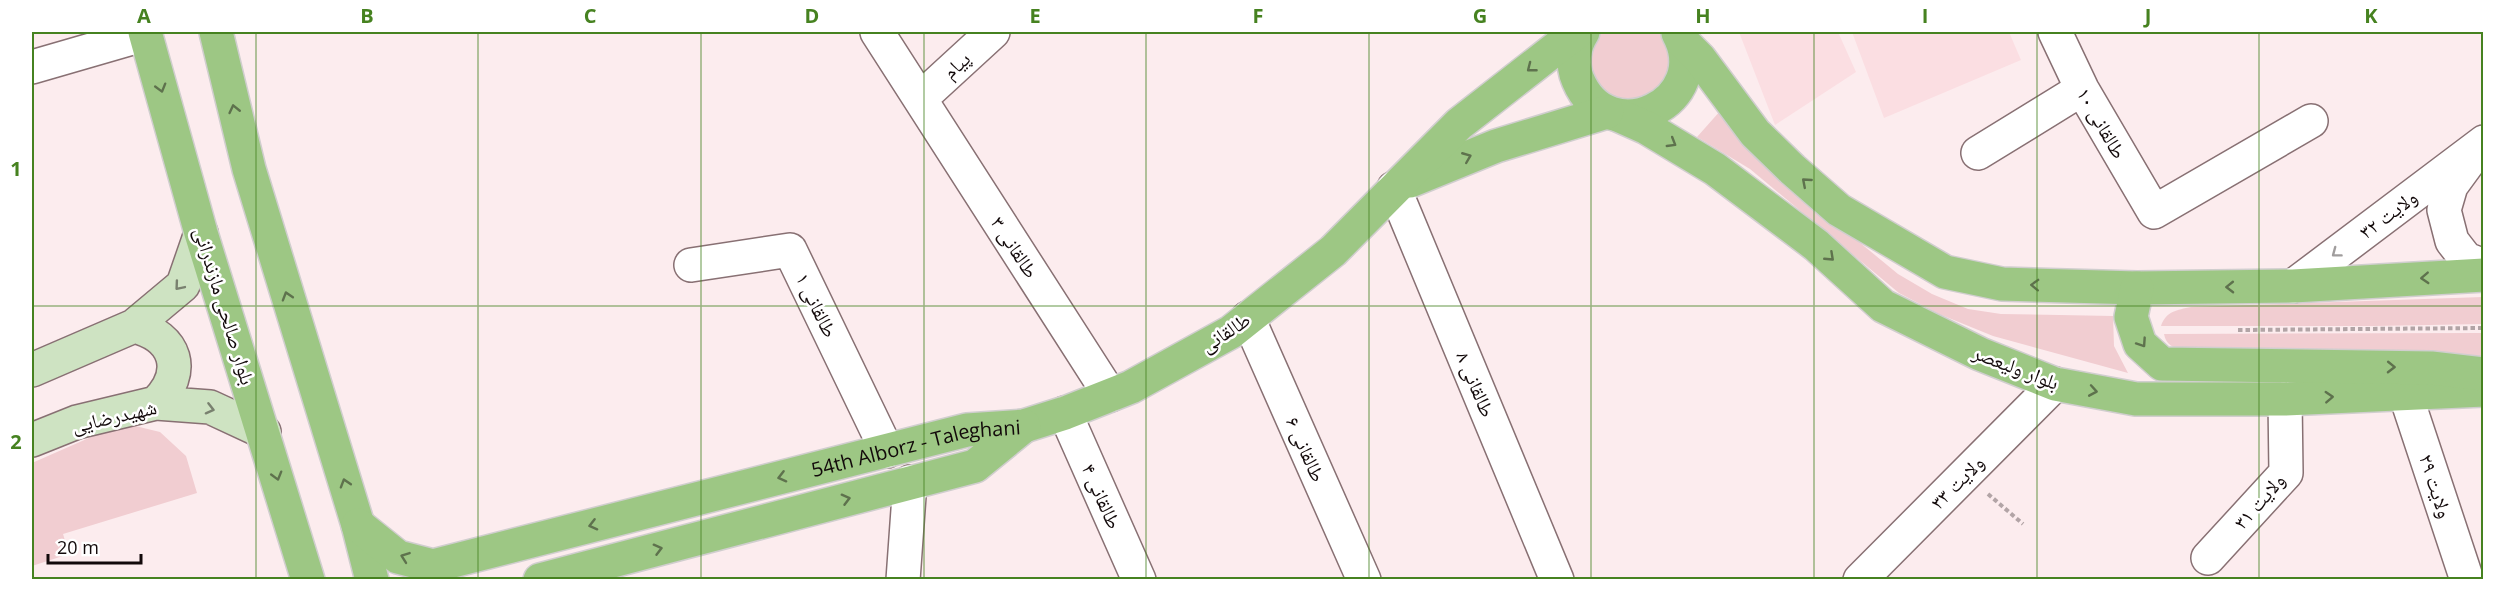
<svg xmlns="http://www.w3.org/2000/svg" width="2515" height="611" font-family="'Open Sans','Noto Naskh Arabic',sans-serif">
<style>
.built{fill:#fbdee2}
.green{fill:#f1cdd1}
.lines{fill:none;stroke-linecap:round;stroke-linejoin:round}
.minor-casing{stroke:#887073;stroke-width:36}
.secondary-casing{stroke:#887073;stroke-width:36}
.primary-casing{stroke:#d0cece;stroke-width:36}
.path{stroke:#b2a4a6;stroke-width:4;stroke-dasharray:4.5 3;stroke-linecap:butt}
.minor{stroke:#fff;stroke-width:33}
.secondary{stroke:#cee3c2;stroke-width:33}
.primary{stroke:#9dc784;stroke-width:33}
.oneway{stroke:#5e724d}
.oneway2{stroke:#a09d9d}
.oneway3{stroke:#79816f}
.grid{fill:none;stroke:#468220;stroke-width:1.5;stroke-opacity:0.55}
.labels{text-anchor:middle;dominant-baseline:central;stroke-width:5;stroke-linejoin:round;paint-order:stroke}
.street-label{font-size:20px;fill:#12090a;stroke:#fff}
.neatline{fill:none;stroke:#468220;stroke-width:2}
.grid-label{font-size:20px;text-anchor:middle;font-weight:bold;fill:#468220}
</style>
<rect width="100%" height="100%" fill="#fcecee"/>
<path class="built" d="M 1739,32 L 1838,32 L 1856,72 L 1775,125 Z
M 1852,32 L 2009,32 L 2021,60 L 1884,118 Z"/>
<path class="green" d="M 1601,32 L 1659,32 C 1675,49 1669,64 1665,85 L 1642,102 L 1609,98 L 1588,67 L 1594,39 Z
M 1721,110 L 1802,195 L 1898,274 L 1932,294 L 1968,309 L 2001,314 L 2113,316 L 2114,346 L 2128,373 L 1993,336 L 1939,314 L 1899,293 L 1750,169 L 1697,137 Z
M 2483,297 L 2483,324 L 2374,326 L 2161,326 C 2166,311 2177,310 2191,307 Z
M 2483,333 L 2483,363 L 2183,349 C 2173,348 2166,345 2164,334 Z
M 123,423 L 160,432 L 186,456 L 197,493 L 63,534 L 69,554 L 32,566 L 32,463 Z"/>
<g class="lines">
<g class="minor-casing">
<path id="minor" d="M 877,32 L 1110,395
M 2055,32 L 2082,89 L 2154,212 L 2311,121
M 32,67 L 146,34
M 920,99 L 993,32
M 1978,153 L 2082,89
M 2470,160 L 2451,186 L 2444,210 L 2452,241 L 2466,259 L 2484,266
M 1394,188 L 1557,580
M 691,265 L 790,250 L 887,451
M 2293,286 L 2484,142
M 1248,318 L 1364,580
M 2405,393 L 2467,580
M 1065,413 L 1139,580
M 2208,558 L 2286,473 L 2285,399
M 903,580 L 910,482
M 1860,580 L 2055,384"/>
</g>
<g class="secondary-casing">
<path id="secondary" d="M 134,326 C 177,337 187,372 156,403
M 32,370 L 134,326 L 183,285 L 201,233
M 32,440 L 77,422 L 156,403 L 210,407 L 264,432"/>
</g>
<g class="primary-casing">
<g id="primary">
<path d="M 145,32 L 201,233 L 308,580"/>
<path d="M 216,32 L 249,169 L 358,525 L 372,580"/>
<path d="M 1583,32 C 1574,46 1571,64 1578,80 C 1609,154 1715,101 1678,33"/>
<path d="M 1683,42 L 1700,59 L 1755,133 L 1792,169 L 1839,210 L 1945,272 L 2002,284 L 2137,288 L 2293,286 L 2484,275"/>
<path d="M 1620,116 L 1647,128 L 1715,169 L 1816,245 L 1883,306 L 1980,354 L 2055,384 L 2136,399 L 2285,399 L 2484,390"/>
<path d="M 1410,181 L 1496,146 L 1607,112"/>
<path d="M 2137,288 L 2131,317 L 2140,344 L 2162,364 L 2431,368 L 2483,374"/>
<path id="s1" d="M 358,525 L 398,557 L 433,566 L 967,430 L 1024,426 L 1065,413 L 1131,387 L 1231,332 L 1333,251 L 1459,124 L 1577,32"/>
<path d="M 540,580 L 975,466 L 1024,426"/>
</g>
</g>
<path class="path" d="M 2238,330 L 2484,328
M 1988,494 L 2023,524"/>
<use href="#minor" class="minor"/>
<use href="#secondary" class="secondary"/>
<use href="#primary" class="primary"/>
</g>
<defs><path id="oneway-chevron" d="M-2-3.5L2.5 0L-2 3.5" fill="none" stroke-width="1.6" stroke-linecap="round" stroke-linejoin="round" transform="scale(1.5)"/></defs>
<g class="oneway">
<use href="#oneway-chevron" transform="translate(1531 68) rotate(142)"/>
<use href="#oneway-chevron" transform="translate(161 88) rotate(74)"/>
<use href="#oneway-chevron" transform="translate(234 109) rotate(-103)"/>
<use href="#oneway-chevron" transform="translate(1672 143) rotate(31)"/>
<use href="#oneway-chevron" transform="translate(1467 157) rotate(-22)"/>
<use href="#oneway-chevron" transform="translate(1806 182) rotate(-139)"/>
<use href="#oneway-chevron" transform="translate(1830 257) rotate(43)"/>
<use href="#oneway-chevron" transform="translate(2425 278) rotate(177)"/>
<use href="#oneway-chevron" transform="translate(2035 285) rotate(-178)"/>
<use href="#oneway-chevron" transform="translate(2230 287) rotate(179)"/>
<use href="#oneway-chevron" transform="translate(287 296) rotate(-107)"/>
<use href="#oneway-chevron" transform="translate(2142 343) rotate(56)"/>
<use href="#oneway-chevron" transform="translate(2391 367) rotate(1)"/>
<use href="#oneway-chevron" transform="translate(2093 391) rotate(10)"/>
<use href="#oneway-chevron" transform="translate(2329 397) rotate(-3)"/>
<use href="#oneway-chevron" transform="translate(277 476) rotate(74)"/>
<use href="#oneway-chevron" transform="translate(782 477) rotate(166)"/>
<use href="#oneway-chevron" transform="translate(345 483) rotate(-107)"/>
<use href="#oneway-chevron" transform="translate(846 499) rotate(-15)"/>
<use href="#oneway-chevron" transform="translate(593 525) rotate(166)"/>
<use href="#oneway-chevron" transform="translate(658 549) rotate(-15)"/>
<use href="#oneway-chevron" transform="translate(405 557) rotate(-160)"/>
</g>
<use class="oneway2" href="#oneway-chevron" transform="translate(2336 253) rotate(143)"/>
<g class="oneway3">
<use href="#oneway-chevron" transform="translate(179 286) rotate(130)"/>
<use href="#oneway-chevron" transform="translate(210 409) rotate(14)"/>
</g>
<path class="grid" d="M 256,32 L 256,580M 478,32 L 478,580M 701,32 L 701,580M 924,32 L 924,580M 1146,32 L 1146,580M 1369,32 L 1369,580M 1591,32 L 1591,580M 1814,32 L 1814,580M 2037,32 L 2037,580M 2259,32 L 2259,580M 32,306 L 2484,306"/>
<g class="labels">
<g class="street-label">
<text transform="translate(956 65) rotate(-43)">پیام</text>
<text transform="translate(2102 123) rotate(60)">طالقانی ۱۰</text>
<text transform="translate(2388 214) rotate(-37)">ولایت ۳۲</text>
<text transform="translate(1015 247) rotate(57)">طالقانی ۳</text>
<text transform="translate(817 305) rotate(64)">طالقانی ۱</text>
<text transform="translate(225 306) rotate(73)">بلوار صالحی مازندرانی</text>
<text transform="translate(1225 332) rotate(-33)">طالقانی</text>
<text transform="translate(2016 367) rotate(21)">بلوار ولیعصر</text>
<text transform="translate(1476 384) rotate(67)">طالقانی ۸</text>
<text transform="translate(114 416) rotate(-13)">شهیدرضایی</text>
<text transform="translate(1306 449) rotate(66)">طالقانی ۶</text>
<text stroke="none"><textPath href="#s1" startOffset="585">54th Alborz - Taleghani</textPath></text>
<text transform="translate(1957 482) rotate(-45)">ولایت ٣۳</text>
<text transform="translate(2436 486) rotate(72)">ولایت ٢٩</text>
<text transform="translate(1102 496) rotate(66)">طالقانی ۴</text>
<text transform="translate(2259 501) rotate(-49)">ولایت ۳۱</text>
</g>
</g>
<rect width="2515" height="611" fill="none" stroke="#ffffff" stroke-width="66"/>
<path d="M48 554v9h93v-9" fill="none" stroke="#12090a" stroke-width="3"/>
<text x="57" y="554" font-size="18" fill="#12090a" stroke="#ffffff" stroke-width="4.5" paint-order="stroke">20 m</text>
<rect x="33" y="33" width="2449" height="545" class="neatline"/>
<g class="grid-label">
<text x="144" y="23">A</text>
<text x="367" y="23">B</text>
<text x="590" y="23">C</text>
<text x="812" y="23">D</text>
<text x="1035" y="23">E</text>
<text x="1258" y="23">F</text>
<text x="1480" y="23">G</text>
<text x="1703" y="23">H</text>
<text x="1925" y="23">I</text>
<text x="2148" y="23">J</text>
<text x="2371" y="23">K</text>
<text x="16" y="176">1</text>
<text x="16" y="449">2</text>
</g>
</svg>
